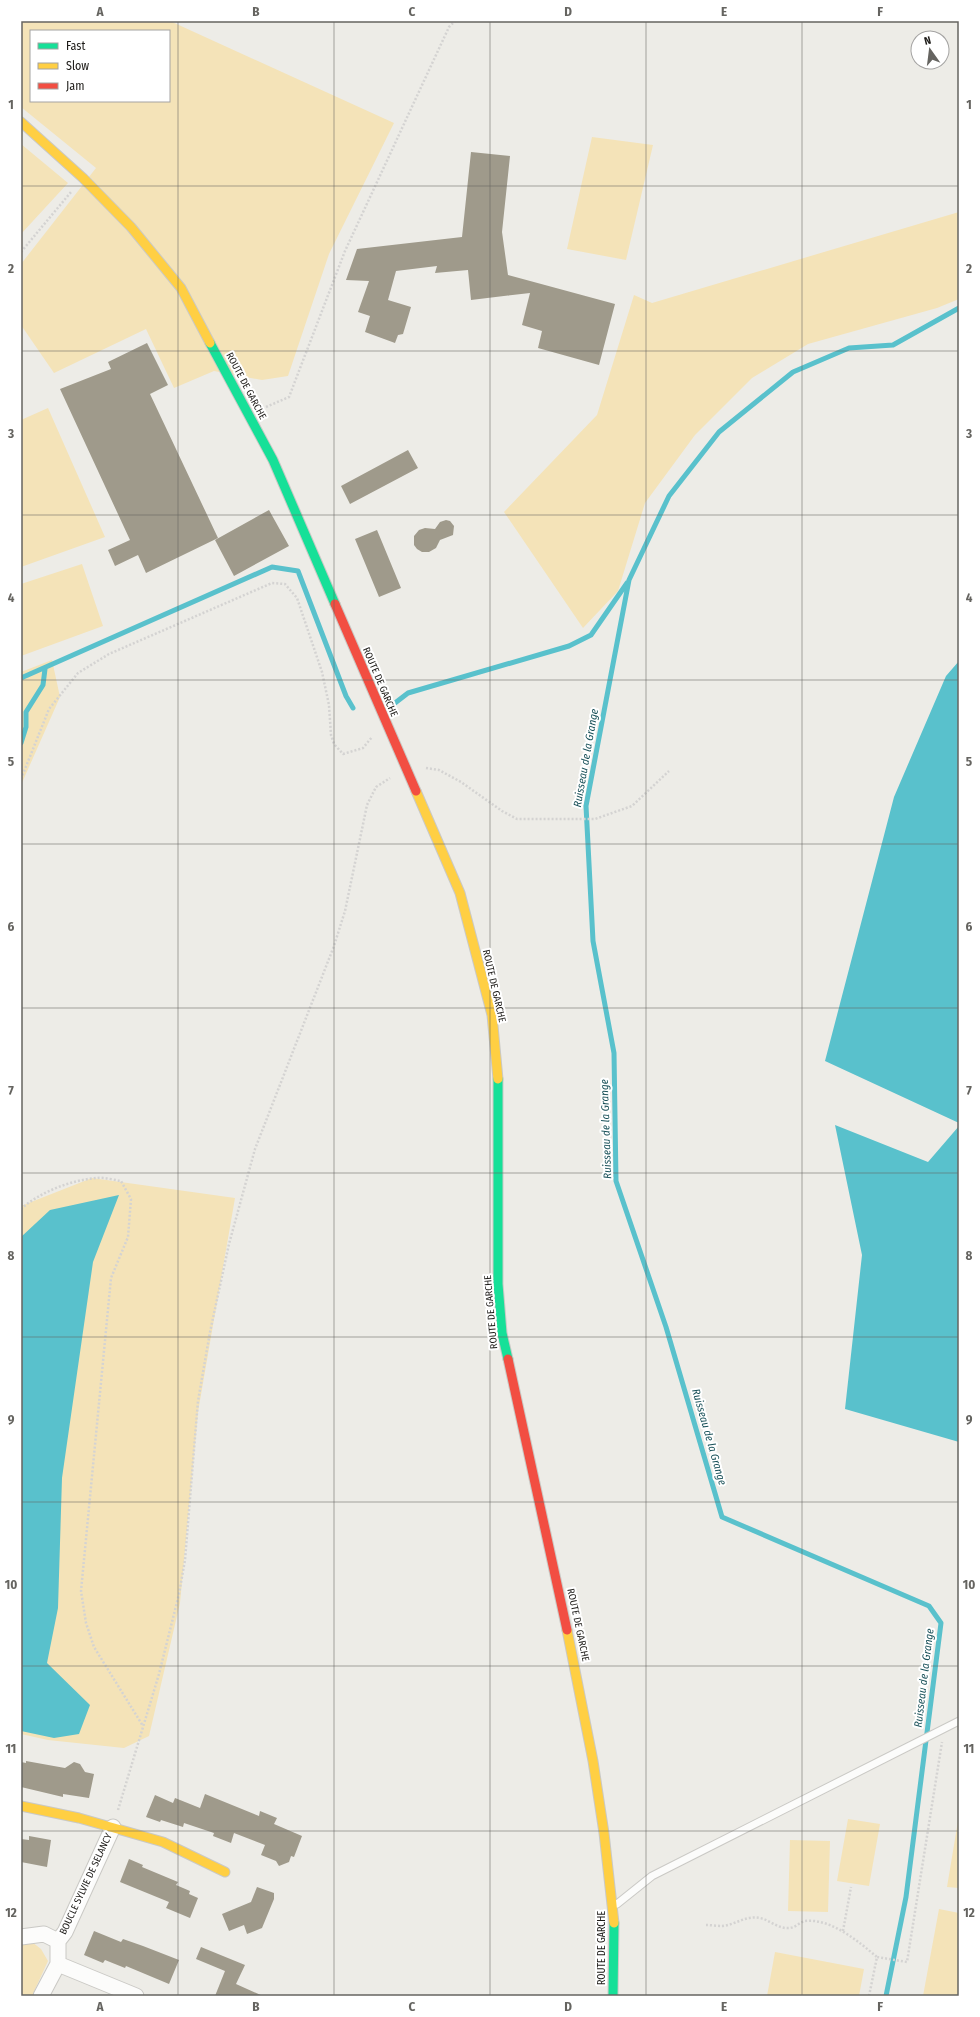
<svg xmlns="http://www.w3.org/2000/svg" width="980" height="2017" font-family="'Fira Sans Condensed',sans-serif">
<style>
.green{fill:#f4e3b8;fill-rule:evenodd}
.water{fill:#59c1cc}
.lines{fill:none;stroke-linecap:round;stroke-linejoin:round}
.stream{stroke:#59c1cc;stroke-width:5}
.building{fill:#9f9a8b}
.lane-casing{stroke:#cac9c5;stroke-width:9}
.street-casing{stroke:#cac9c5;stroke-width:17}
.fast-casing{stroke:#cac9c5;stroke-width:11}
.slow-casing{stroke:#cac9c5;stroke-width:11}
.jam-casing{stroke:#cac9c5;stroke-width:11}
.path{stroke:#d4d3d2;stroke-width:2.5;stroke-dasharray:2 2;stroke-linecap:butt}
.lane{stroke:#fcfcfb;stroke-width:7}
.street{stroke:#fcfcfb;stroke-width:15}
.fast{stroke:#16e098;stroke-width:9}
.slow{stroke:#ffcf43;stroke-width:9}
.jam{stroke:#f24e42;stroke-width:9}
.grid{fill:none;stroke:#656460;stroke-width:1;stroke-opacity:0.55}
.labels{text-anchor:middle;dominant-baseline:central;stroke-width:4;stroke-linejoin:round;paint-order:stroke}
.street-label{font-size:10px;fill:#1c1a17;stroke:#fff}
.water-label{font-size:11px;font-style:italic;fill:#185058;stroke:#fff}
.neatline{fill:none;stroke:#656460;stroke-width:1.5}
.grid-label{font-size:13px;text-anchor:middle;font-weight:bold;fill:#656460}
</style>
<rect width="100%" height="100%" fill="#edece7"/>
<path class="green" d="M 21,21 L 170,21 L 394,123 L 329,254 L 288,376 L 262,380 L 214,371 L 174,388 L 146,329 L 54,373 L 21,325 L 21,264 L 96,168 L 21,107 ZM 31,31 L 169,31 L 169,101 L 31,101 Z
M 592,137 L 653,145 L 626,260 L 567,249 Z
M 21,144 L 68,183 L 21,234 Z
M 959,212 L 959,299 L 937,308 L 808,344 L 752,378 L 695,435 L 645,503 L 618,591 L 583,628 L 504,512 L 597,415 L 634,295 L 652,303 Z
M 48,408 L 105,537 L 21,567 L 21,420 Z
M 82,564 L 103,626 L 21,656 L 21,584 Z
M 52,660 L 60,697 L 21,785 L 21,672 Z
M 92,1178 L 235,1198 L 198,1412 L 180,1603 L 149,1736 L 124,1748 L 48,1740 L 21,1734 L 21,1206 Z
M 959,1815 L 959,1888 L 947,1887 Z
M 848,1819 L 880,1824 L 869,1886 L 837,1881 Z
M 790,1840 L 830,1841 L 828,1912 L 788,1911 Z
M 939,1909 L 959,1913 L 959,1996 L 923,1996 Z
M 32,1942 L 41,1949 L 48,1961 L 32,1996 L 21,1996 L 21,1944 Z
M 775,1952 L 864,1969 L 859,1996 L 767,1996 Z"/>
<path class="water" d="M 959,661 L 959,1123 L 825,1061 L 894,797 L 946,676 Z
M 835,1125 L 928,1162 L 959,1126 L 959,1442 L 845,1409 L 862,1255 Z
M 119,1195 L 93,1262 L 62,1478 L 58,1608 L 47,1663 L 90,1705 L 79,1734 L 54,1738 L 21,1731 L 21,1237 L 50,1210 Z"/>
<g class="lines">
<path class="stream" d="M 21,678 L 272,567 L 298,571 L 346,696 L 353,708
M 395,703 L 408,693 L 569,646 L 591,635 L 627,583
M 21,743 L 26,727 L 26,712 L 43,685 L 45,669
M 886,1996 L 906,1897 L 941,1623 L 929,1606 L 722,1517 L 666,1327 L 616,1181 L 614,1053 L 593,941 L 586,806 L 629,580 L 669,496 L 719,432 L 793,372 L 849,348 L 893,345 L 959,308"/>
</g>
<path class="building" d="M 471,152 L 510,156 L 502,232 L 508,275 L 615,304 L 599,365 L 538,348 L 542,331 L 522,325 L 530,293 L 471,300 L 468,270 L 435,273 L 437,266 L 396,271 L 388,300 L 411,307 L 403,334 L 398,335 L 395,343 L 365,332 L 370,316 L 358,312 L 369,281 L 346,280 L 357,249 L 462,237 Z
M 147,343 L 168,385 L 150,394 L 218,538 L 146,573 L 138,555 L 115,566 L 108,550 L 130,540 L 60,389 L 111,369 L 108,362 Z
M 408,450 L 418,468 L 350,504 L 341,486 Z
M 269,510 L 289,546 L 234,576 L 215,540 Z
M 446,520 L 450,521 L 454,526 L 453,535 L 440,540 L 436,548 L 429,552 L 422,552 L 417,549 L 414,545 L 414,536 L 419,530 L 425,528 L 435,529 L 440,522 Z
M 377,530 L 401,588 L 379,597 L 355,539 Z
M 26,1761 L 65,1768 L 74,1762 L 80,1764 L 85,1772 L 94,1774 L 89,1798 L 63,1794 L 63,1797 L 21,1787 L 21,1762 L 26,1763 Z
M 205,1794 L 259,1816 L 260,1811 L 277,1818 L 274,1824 L 302,1836 L 294,1857 L 291,1856 L 289,1862 L 279,1866 L 276,1861 L 261,1855 L 265,1845 L 234,1833 L 231,1843 L 213,1836 L 214,1833 L 184,1823 L 183,1827 L 161,1820 L 160,1822 L 146,1817 L 155,1795 L 173,1803 L 175,1798 L 200,1808 Z
M 29,1836 L 51,1840 L 47,1867 L 21,1862 L 21,1839 L 29,1840 Z
M 129,1859 L 143,1865 L 142,1867 L 178,1882 L 176,1885 L 190,1891 L 189,1894 L 198,1898 L 190,1918 L 166,1908 L 169,1902 L 120,1882 Z
M 257,1887 L 274,1893 L 274,1899 L 262,1928 L 247,1934 L 244,1925 L 229,1931 L 222,1914 L 251,1902 Z
M 94,1931 L 121,1942 L 123,1939 L 143,1946 L 179,1960 L 169,1984 L 126,1966 L 125,1968 L 105,1960 L 103,1963 L 84,1955 Z
M 201,1947 L 245,1965 L 236,1984 L 263,1996 L 215,1996 L 225,1971 L 196,1959 Z"/>
<g class="lines">
<g class="lane-casing">
<path id="lane" d="M 617,1904 L 652,1876 L 959,1721"/>
</g>
<g class="street-casing">
<path id="street" d="M 21,1937 L 44,1934 L 58,1941
M 58,1964 L 136,1996
M 41,1996 L 58,1964 L 58,1941 L 65,1932 L 113,1827"/>
</g>
<g class="fast-casing">
<path id="fast" d="M 210,343 L 273,460 L 335,604
M 498,1079 L 498,1284 L 502,1333 L 508,1359
M 613,1996 L 614,1923"/>
</g>
<g class="slow-casing">
<path id="slow" d="M 21,122 L 83,178 L 131,227 L 181,288 L 210,343
M 416,791 L 460,893 L 492,1015 L 498,1079
M 567,1630 L 593,1761 L 604,1833 L 614,1923
M 21,1806 L 79,1818 L 163,1842 L 225,1872"/>
</g>
<g class="jam-casing">
<path id="jam" d="M 335,604 L 416,791
M 508,1359 L 567,1630"/>
</g>
<path class="path" d="M 21,252 L 71,192
M 266,407 L 289,397 L 345,251 L 449,27 L 455,21
M 426,768 L 439,770 L 461,782 L 502,811 L 517,819 L 595,819 L 632,806 L 669,771
M 21,779 L 49,709 L 78,673 L 109,654 L 272,583 L 285,584 L 297,598 L 322,672 L 329,705 L 331,735 L 334,744 L 343,754 L 363,748 L 372,737
M 21,1209 C 40,1192 71,1180 97,1178 C 104,1177 114,1180 121,1181 L 131,1199 L 128,1237 L 111,1278 L 81,1591 L 86,1623 L 94,1647 L 143,1726
M 118,1810 L 159,1674 L 179,1594 L 185,1560 L 198,1401 L 210,1332 L 229,1244 L 255,1149 L 334,946 L 345,911 L 367,805 L 376,787 L 390,778
M 706,1925 C 711,1925 717,1926 722,1926 C 735,1925 746,1915 760,1918 C 770,1920 778,1929 789,1928 C 795,1928 800,1922 805,1921 C 831,1918 859,1942 877,1957
M 843,1931 L 851,1887
M 869,1996 L 877,1957 L 907,1962 L 942,1742"/>
<use href="#lane" class="lane"/>
<use href="#street" class="street"/>
<use href="#fast" class="fast"/>
<use href="#slow" class="slow"/>
<use href="#jam" class="jam"/>
</g>
<path class="grid" d="M 178,21 L 178,1996M 334,21 L 334,1996M 490,21 L 490,1996M 646,21 L 646,1996M 802,21 L 802,1996M 21,186 L 959,186M 21,351 L 959,351M 21,515 L 959,515M 21,680 L 959,680M 21,844 L 959,844M 21,1008 L 959,1008M 21,1173 L 959,1173M 21,1337 L 959,1337M 21,1502 L 959,1502M 21,1666 L 959,1666M 21,1831 L 959,1831"/>
<g class="labels">
<g class="street-label">
<text transform="translate(246 386) rotate(62)">ROUTE DE GARCHE</text>
<text transform="translate(380 682) rotate(67)">ROUTE DE GARCHE</text>
<text transform="translate(494 986) rotate(77)">ROUTE DE GARCHE</text>
<text transform="translate(491 1312) rotate(-95)">ROUTE DE GARCHE</text>
<text transform="translate(578 1625) rotate(78)">ROUTE DE GARCHE</text>
<text transform="translate(86 1884) rotate(-65)">BOUCLE SYLVIE DE SELANCY</text>
<text transform="translate(602 1948) rotate(-90)">ROUTE DE GARCHE</text>
</g>
<g class="water-label">
<text transform="translate(586 758) rotate(-80)">Ruisseau de la Grange</text>
<text transform="translate(606 1129) rotate(-92)">Ruisseau de la Grange</text>
<text transform="translate(709 1437) rotate(74)">Ruisseau de la Grange</text>
<text transform="translate(924 1678) rotate(-83)">Ruisseau de la Grange</text>
</g>
</g>
<rect width="980" height="2017" fill="none" stroke="#ffffff" stroke-width="44"/>
<rect x="30" y="30" width="140" height="72" fill="#ffffff" stroke="#a4a3a2"/>
<rect x="38" y="43" width="20" height="6" fill="#16e098" stroke="#a4a3a2"/>
<text x="66" y="50" font-size="12" fill="#1c1a17">Fast</text>
<rect x="38" y="63" width="20" height="6" fill="#ffcf43" stroke="#a4a3a2"/>
<text x="66" y="70" font-size="12" fill="#1c1a17">Slow</text>
<rect x="38" y="83" width="20" height="6" fill="#f24e42" stroke="#a4a3a2"/>
<text x="66" y="90" font-size="12" fill="#1c1a17">Jam</text>
<g transform="translate(930 50) rotate(346)"><circle r="19" fill="#ffffff" stroke="#a4a3a2"/>
<path d="M0-3L7 15L0 10L-7 15Z" fill="#656460"/>
<text y="-6" font-size="11" font-weight="bold" text-anchor="middle" fill="#1c1a17">N</text>
</g>
<rect x="22" y="22" width="936" height="1973" class="neatline"/>
<g class="grid-label">
<text x="100" y="16">A</text>
<text x="256" y="16">B</text>
<text x="412" y="16">C</text>
<text x="568" y="16">D</text>
<text x="724" y="16">E</text>
<text x="880" y="16">F</text>
<text x="11" y="109">1</text>
<text x="969" y="109">1</text>
<text x="11" y="273">2</text>
<text x="969" y="273">2</text>
<text x="11" y="438">3</text>
<text x="969" y="438">3</text>
<text x="11" y="602">4</text>
<text x="969" y="602">4</text>
<text x="11" y="766">5</text>
<text x="969" y="766">5</text>
<text x="11" y="931">6</text>
<text x="969" y="931">6</text>
<text x="11" y="1095">7</text>
<text x="969" y="1095">7</text>
<text x="11" y="1260">8</text>
<text x="969" y="1260">8</text>
<text x="11" y="1424">9</text>
<text x="969" y="1424">9</text>
<text x="11" y="1589">10</text>
<text x="969" y="1589">10</text>
<text x="11" y="1753">11</text>
<text x="969" y="1753">11</text>
<text x="11" y="1917">12</text>
<text x="969" y="1917">12</text>
<text x="100" y="2011">A</text>
<text x="256" y="2011">B</text>
<text x="412" y="2011">C</text>
<text x="568" y="2011">D</text>
<text x="724" y="2011">E</text>
<text x="880" y="2011">F</text>
</g>
</svg>
